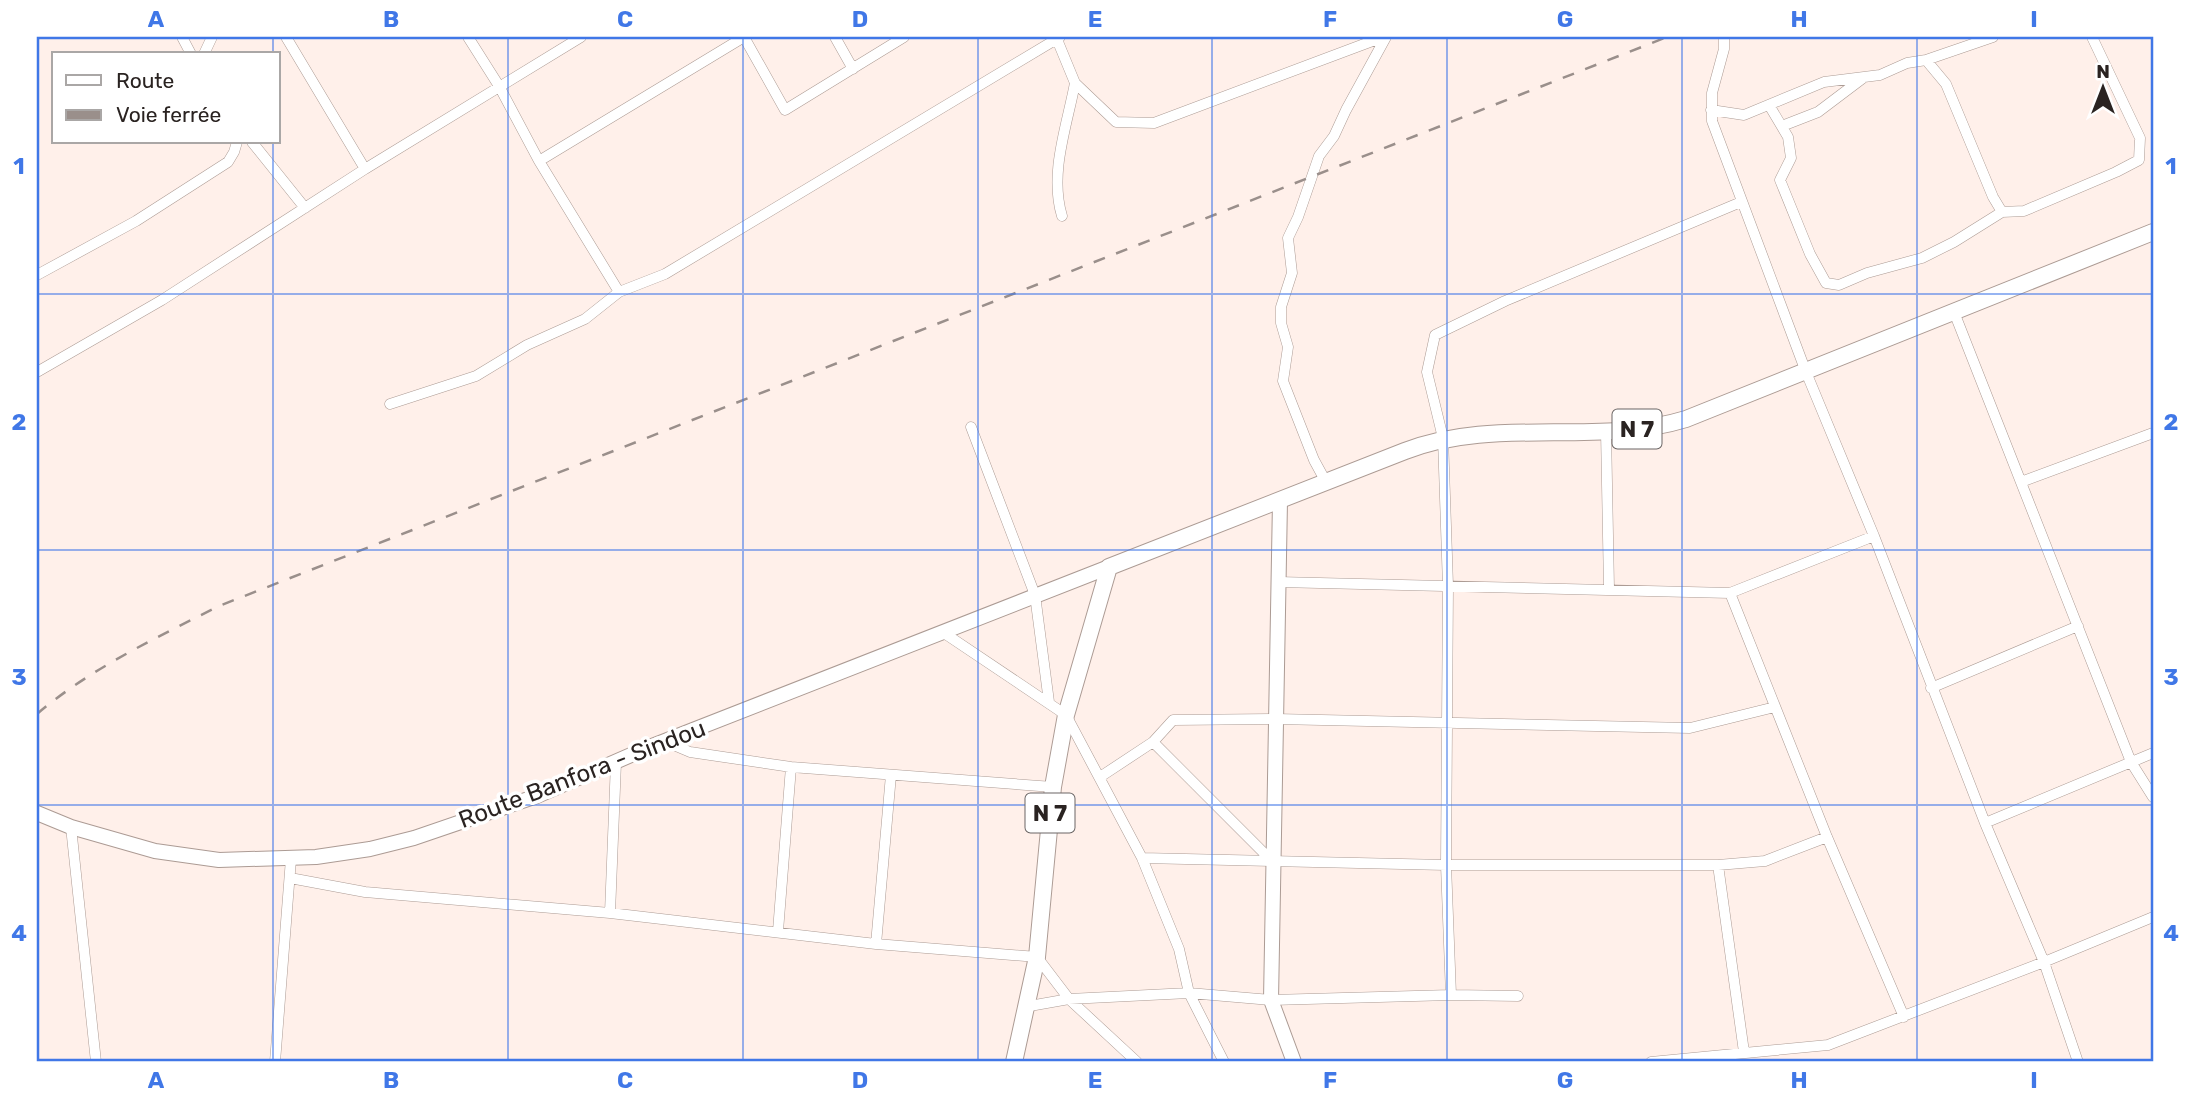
<svg xmlns="http://www.w3.org/2000/svg" width="2190" height="1099" font-family="Rubik,sans-serif">
<style>
.lines{fill:none;stroke-linecap:round;stroke-linejoin:round}
.minor-casing{stroke:#ac9b94;stroke-width:11}
.secondary-casing{stroke:#ac9b94;stroke-width:16}
.trunk-casing{stroke:#ac9b94;stroke-width:18}
.minor{stroke:#fff;stroke-width:10}
.secondary{stroke:#fff;stroke-width:14}
.trunk{stroke:#fff;stroke-width:16}
.rail{stroke:#9a8f8b;stroke-width:2.5;stroke-dasharray:12 12;stroke-linecap:butt}
.grid{fill:none;stroke:#4077e7;stroke-width:2;stroke-opacity:0.55}
.labels{text-anchor:middle;dominant-baseline:central;stroke-width:7;stroke-linejoin:round;paint-order:stroke}
.shield{fill:#fff;stroke:#6a6564;stroke-width:2}
.shield-label{font-size:23px;font-weight:bold;fill:#2a2321}
.street-label{font-size:24px;fill:#2a2321;stroke:#fff}
.neatline{fill:none;stroke:#4077e7;stroke-width:2.5}
.grid-label{font-size:23px;text-anchor:middle;font-weight:bold;fill:#4077e7}
</style>
<rect width="100%" height="100%" fill="#fff0ea"/>
<g class="lines">
<g class="minor-casing">
<path id="minor" d="M 182,37 L 191,54
M 286,37 L 365,169
M 468,37 L 499,86 L 539,161 L 619,292
M 744,37 L 785,110 L 904,37
M 835,37 L 853,69
M 1056,37 L 1075,83 L 1116,122 L 1154,123 L 1383,37
M 1724,37 L 1724,49 L 1712,93 L 1712,121 L 1806,372 L 1874,536 L 1985,823 L 2044,962 L 2078,1062
M 204,54 L 212,37
M 1926,60 L 1946,84 L 1993,197 L 2002,212 L 2024,211 L 2116,172 L 2139,160 L 2140,138 L 2092,37
M 1769,105 L 1788,137 L 1791,158 L 1780,180 L 1810,254 L 1826,283 L 1839,285 L 1867,273 L 1922,258 L 1954,242 L 2002,212
M 1711,110 L 1744,115 L 1824,82 L 1880,75 L 1907,63 L 1926,60 L 1993,37
M 1782,126 L 1818,112 L 1863,78
M 252,142 L 305,208
M 539,161 L 744,37
M 1062,216 C 1049,173 1067,126 1075,83
M 37,275 L 136,221 L 228,162 L 234,152 L 237,142
M 1954,312 L 2131,762 L 2153,797
M 37,372 L 162,300 L 365,169 L 581,37
M 390,404 L 476,376 L 527,345 L 585,319 L 619,292 L 665,274 L 1060,37
M 971,427 L 1035,595 L 1049,702
M 1606,431 L 1609,588
M 1326,482 L 1314,460 L 1283,381 L 1288,347 L 1281,323 L 1281,307 L 1292,273 L 1288,238 L 1298,217 L 1319,156 L 1334,136 L 1346,110 L 1386,37
M 2021,482 L 2153,433
M 1278,582 L 1730,593 L 1874,536
M 1730,593 L 1827,837 L 1904,1017
M 944,633 L 1066,715 L 1142,858 L 1179,949 L 1189,993 L 1224,1062
M 1931,688 L 2078,626
M 664,741 L 690,752 L 791,767 L 1053,787
M 1153,742 L 1273,862
M 1100,777 L 1153,742 L 1173,720 L 1276,719 L 1690,728 L 1775,707
M 1985,823 L 2153,753
M 71,827 L 96,1062
M 1142,858 L 1446,865 L 1718,865 L 1765,861 L 1827,837
M 1718,865 L 1744,1052
M 290,878 L 365,892 L 610,913 L 876,944 L 1037,957 L 1069,999 L 1137,1062
M 610,913 L 616,762
M 778,931 L 791,767
M 876,944 L 891,775
M 1451,995 L 1446,865 L 1448,586 L 1443,438 L 1427,372 L 1435,335 L 1505,301 L 1741,202
M 1024,1007 L 1069,999 L 1189,993 L 1271,1000 L 1451,995 L 1518,996
M 275,1062 L 291,859
M 1651,1062 L 1828,1045 L 2044,962 L 2153,917"/>
</g>
<g class="secondary-casing">
<path id="secondary" d="M 1280,501 L 1271,1000 L 1294,1062
M 37,813 L 71,827 L 155,851 L 219,860 L 316,857 L 370,849 L 414,838 L 537,796 L 647,748 L 1109,567"/>
</g>
<g class="trunk-casing">
<path id="trunk" d="M 1014,1062 L 1037,957 L 1053,787 L 1066,715 L 1109,567 L 1405,451 C 1496,416 1595,447 1686,419 L 2153,232"/>
</g>
<use href="#minor" class="minor"/>
<use href="#secondary" class="secondary"/>
<use href="#trunk" class="trunk"/>
<path class="rail" d="M 37,714 C 91,668 156,638 219,606 L 1667,37"/>
</g>
<path class="grid" d="M 273,37 L 273,54M 508,37 L 508,1062M 743,37 L 743,1062M 978,37 L 978,1062M 1212,37 L 1212,1062M 1447,37 L 1447,1062M 1682,37 L 1682,1062M 1917,37 L 1917,1062M 273,142 L 273,1062M 37,294 L 2153,294M 37,550 L 2153,550M 37,805 L 2153,805"/>
<g class="labels">
<g class="shield">
<rect x="1612.5" y="409.5" width="49" height="39" rx="5"/>
<rect x="1025.5" y="793.5" width="49" height="39" rx="5"/>
</g>
<g class="shield-label">
<text x="1637" y="429">N 7</text>
<text x="1050" y="813">N 7</text>
</g>
<g class="street-label">
<text transform="translate(582 774) rotate(-21)">Route Banfora - Sindou</text>
</g>
</g>
<rect width="2190" height="1099" fill="none" stroke="#ffffff" stroke-width="77"/>
<rect x="52" y="52" width="228" height="91" fill="#ffffff" stroke="#aaa7a6" stroke-width="2"/>
<rect x="66" y="75" width="35" height="10" fill="#ffffff" stroke="#aaa7a6" stroke-width="2"/>
<text x="116" y="88" font-size="21" fill="#2a2321">Route</text>
<rect x="66" y="110" width="35" height="10" fill="#9a8f8b" stroke="#aaa7a6" stroke-width="2"/>
<text x="116" y="122" font-size="21" fill="#2a2321">Voie ferrée</text>
<g transform="translate(2103 88)" stroke="#ffffff" stroke-width="5" paint-order="stroke">
<path d="M0-5L12 26L0 18L-12 26Z" fill="#2a2321"/>
<text y="-10" font-size="19" font-weight="bold" text-anchor="middle" fill="#2a2321">N</text>
</g>
<rect x="38" y="38" width="2114" height="1022" class="neatline"/>
<g class="grid-label">
<text x="156" y="27">A</text>
<text x="391" y="27">B</text>
<text x="625" y="27">C</text>
<text x="860" y="27">D</text>
<text x="1095" y="27">E</text>
<text x="1330" y="27">F</text>
<text x="1565" y="27">G</text>
<text x="1799" y="27">H</text>
<text x="2034" y="27">I</text>
<text x="19" y="174">1</text>
<text x="2171" y="174">1</text>
<text x="19" y="430">2</text>
<text x="2171" y="430">2</text>
<text x="19" y="685">3</text>
<text x="2171" y="685">3</text>
<text x="19" y="941">4</text>
<text x="2171" y="941">4</text>
<text x="156" y="1088">A</text>
<text x="391" y="1088">B</text>
<text x="625" y="1088">C</text>
<text x="860" y="1088">D</text>
<text x="1095" y="1088">E</text>
<text x="1330" y="1088">F</text>
<text x="1565" y="1088">G</text>
<text x="1799" y="1088">H</text>
<text x="2034" y="1088">I</text>
</g>
</svg>
